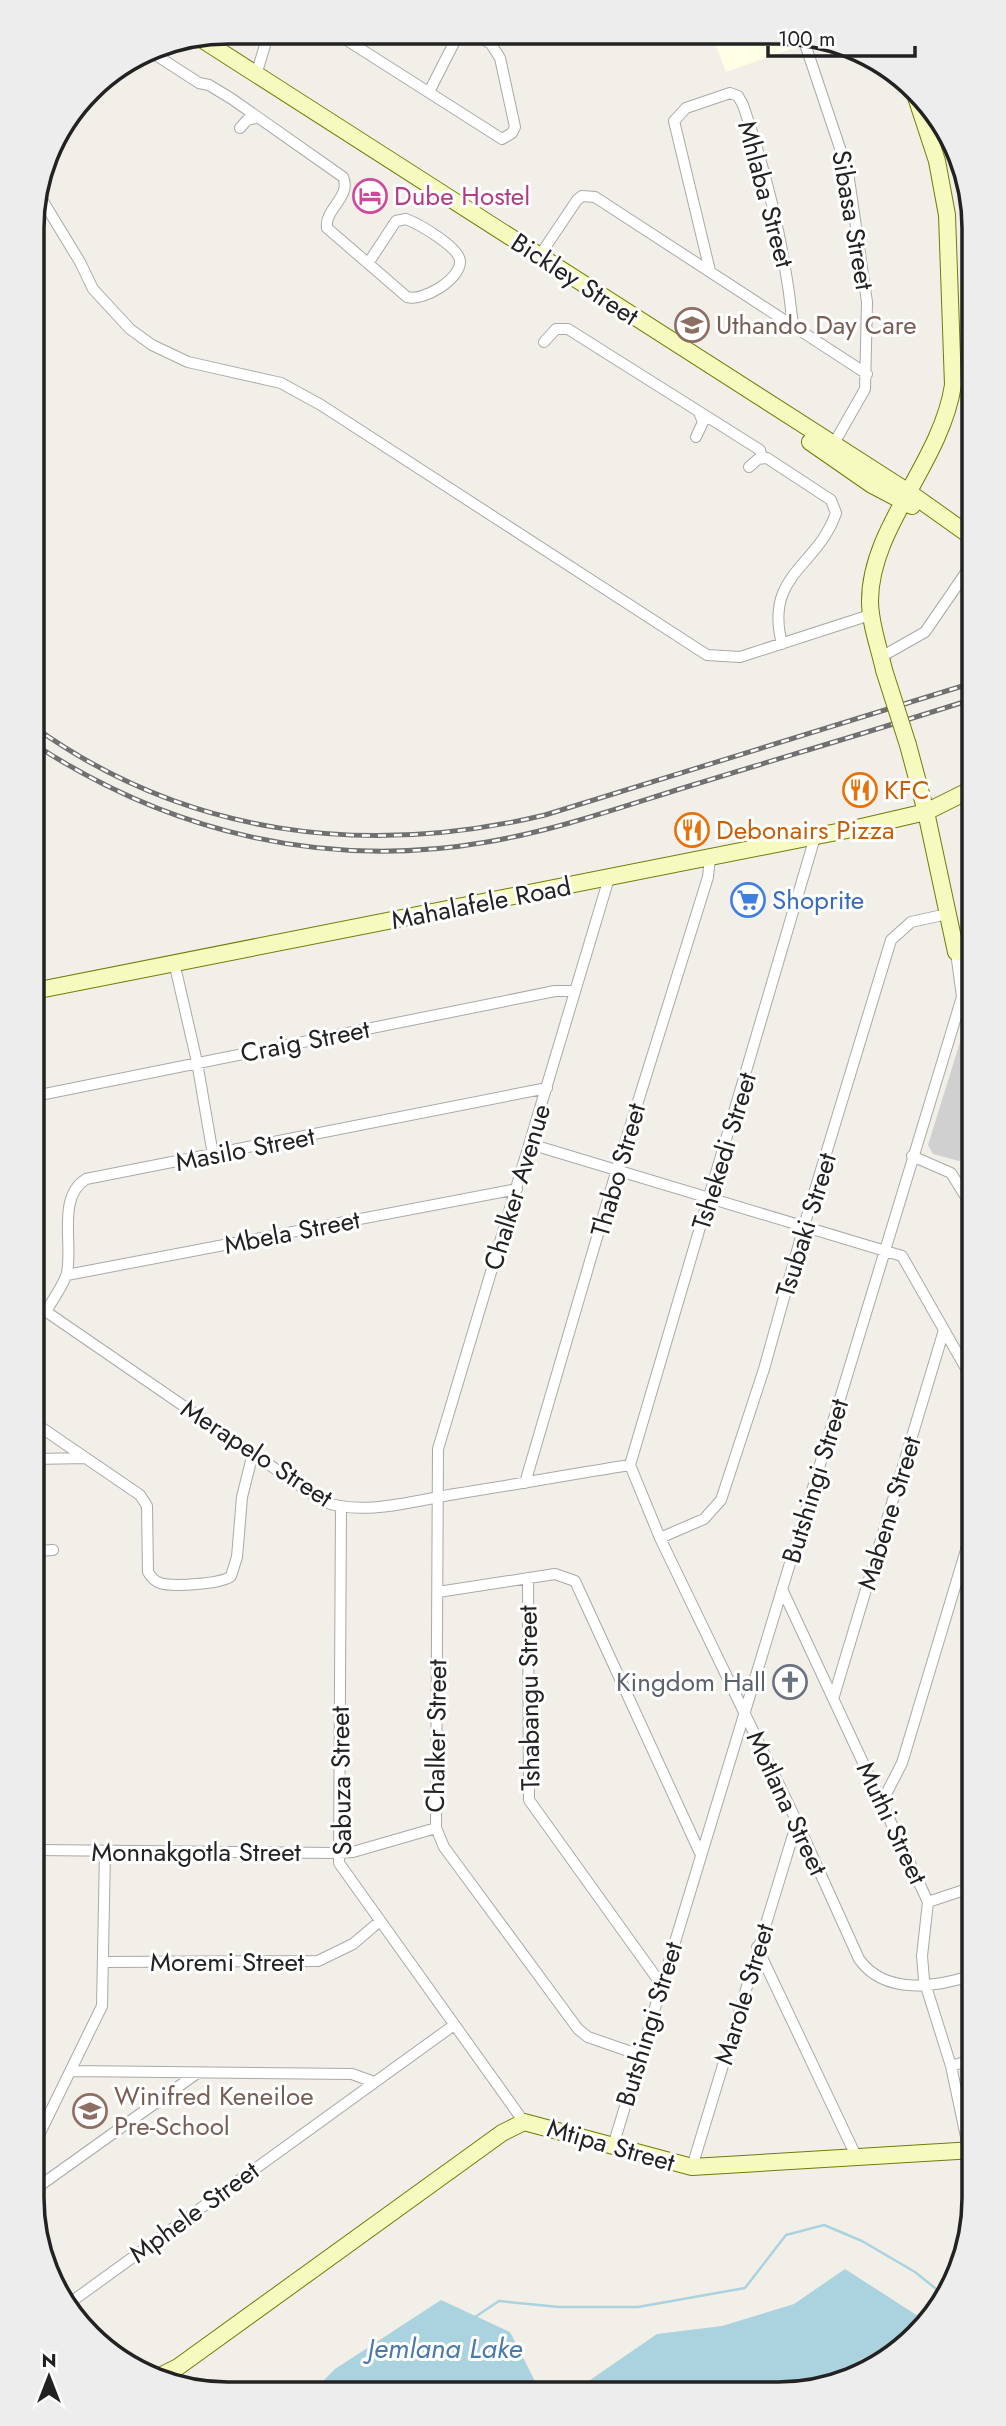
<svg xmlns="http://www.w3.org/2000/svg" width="1006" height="2426" font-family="Jost,sans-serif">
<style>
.education{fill:#ffffe5}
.religious{fill:#d0d0d0}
.water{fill:#aad3df}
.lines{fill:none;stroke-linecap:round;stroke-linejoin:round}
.stream{stroke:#aad3df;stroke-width:2.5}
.street-casing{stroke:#a9a9a9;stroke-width:12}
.secondary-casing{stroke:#707d05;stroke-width:18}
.street{stroke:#fff;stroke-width:10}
.secondary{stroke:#f7fabf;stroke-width:16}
.rail-casing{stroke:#707070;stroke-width:5}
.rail{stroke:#fff;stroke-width:2.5;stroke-dasharray:8;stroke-linecap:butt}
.secondary-bridge-casing{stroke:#707d05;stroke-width:18;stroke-linecap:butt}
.secondary-bridge{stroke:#f7fabf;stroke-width:16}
.labels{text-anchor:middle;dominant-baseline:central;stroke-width:6;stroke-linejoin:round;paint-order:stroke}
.street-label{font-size:26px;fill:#222;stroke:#fff}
.hotel-label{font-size:26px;fill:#b23c85;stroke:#fff;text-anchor:start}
.education-label{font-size:26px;fill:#785e54;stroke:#fff;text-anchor:start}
.food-label{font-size:26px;fill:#c56008;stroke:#fff;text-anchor:start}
.shop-label{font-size:26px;fill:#366cbe;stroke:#fff;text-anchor:start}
.worship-label{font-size:26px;fill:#5b616d;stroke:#fff;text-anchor:end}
.water-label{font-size:28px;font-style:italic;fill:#4a7aab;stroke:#fff}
.rim{fill:none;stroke:#222;stroke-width:3.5}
</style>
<rect width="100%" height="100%" fill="#f2efe9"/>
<path class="education" d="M 712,35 L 797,35 L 799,40 L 794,48 L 726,72 Z"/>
<path class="religious" d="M 961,1039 L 971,1039 L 971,1155 L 959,1161 L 933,1154 L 928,1145 Z"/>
<path class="water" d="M 845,2269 L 918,2316 L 896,2341 L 836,2373 L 838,2382 L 829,2388 L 577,2389 L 657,2334 L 722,2326 L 794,2304 Z
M 441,2300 L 510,2332 L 539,2389 L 314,2390 L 335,2369 Z"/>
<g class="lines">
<path class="stream" d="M 475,2317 L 499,2301 L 559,2307 L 638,2307 L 745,2288 L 786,2235 L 824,2225 L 862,2241 L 915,2272 L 945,2296"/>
<g class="street-casing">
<path id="street" d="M 334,32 L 502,139 L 512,133 L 515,127 L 500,58 L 491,44 L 473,33
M 802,35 L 848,172 L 867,302 L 865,389 L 833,445
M 148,50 L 199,83 L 209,85 L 232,99 L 343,177 C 352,197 324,209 327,228 L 407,297 C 423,302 461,279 460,261 C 459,247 419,224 406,219 L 396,221 L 369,262
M 256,75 L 269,32
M 429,92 L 459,33
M 240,128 L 247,120 L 256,118
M 38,193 L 80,262 L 93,289 L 130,329 L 152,345 L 188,362 L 281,383 L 321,405 L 707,655 L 740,657 L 870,615
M 540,255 L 577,200 L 582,196 L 595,197 L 867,374
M 710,271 L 674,121 L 686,108 L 730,93 L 738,96 L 743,105 C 768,177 785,249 793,325
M 544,342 L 556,329 L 568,329 L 760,450 L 762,458
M 696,437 L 703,422 L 700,415
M 749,467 L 758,459 L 767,458 L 831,500 L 836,513 C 817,568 764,574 782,644
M 881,657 L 925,632 L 969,568
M 609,878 L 438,1449 L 436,1828 L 444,1847 L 578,2029 L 588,2037 L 640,2055
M 174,962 L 197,1062 L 213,1155
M 962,998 L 970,1021
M 35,1096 L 555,991 L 575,991
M 530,1144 L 902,1256 L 972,1379
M 912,1156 L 951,1173 L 971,1205
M 67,1275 L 517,1189
M 35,1304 L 322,1501 C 361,1517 413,1501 455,1494 C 513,1485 572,1474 630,1465
M 46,1312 C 52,1300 64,1285 67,1273 C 73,1243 57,1197 86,1179 L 547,1088
M 36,1424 L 140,1495 L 147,1506 L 148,1572 C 151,1577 154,1581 160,1583 C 172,1587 223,1584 231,1576 L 237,1557 L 242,1497 L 253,1453
M 36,1459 L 84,1458
M 630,1465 L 660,1538 L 797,1822 L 859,1959 C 885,1996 937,1987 973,1975
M 630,1465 L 815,837
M 525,1483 L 617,1169 L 708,877 L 710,857
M 341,1507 L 339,1863 L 524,2122
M 660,1538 L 704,1519 L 721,1500 L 764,1369 L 804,1226 L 891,940 L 911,922 L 947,914
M 36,1551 L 53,1550
M 528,1578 L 529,1800 L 661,1984
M 782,1589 L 928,1902 L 922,1956 L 924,1980 L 951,2066 L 969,2151
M 438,1592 L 555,1574 L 575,1581 L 700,1853
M 834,1696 L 944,1330
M 882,1802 L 902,1763 L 972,1530
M 37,1850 L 337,1853 L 353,1852 L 436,1828
M 928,1902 L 973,1887
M 757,1947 L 857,2158
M 105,1962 L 318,1961 L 353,1944 L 380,1921
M 951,2066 L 974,2059
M 72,2071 L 352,2074 L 374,2082
M 38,2137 L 102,2006 L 105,1851
M 613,2146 L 962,997 L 956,952
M 692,2167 L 797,1822
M 38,2187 L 196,2074
M 71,2302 L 454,2025"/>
</g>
<g class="secondary-casing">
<path id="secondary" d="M 198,37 L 910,493 L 969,535
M 810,442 L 872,485 L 912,506
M 884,670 C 879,647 870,624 870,601 C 870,527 941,463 953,385 L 947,215 L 937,161 L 914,91
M 908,745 L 926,812 L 956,952 L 970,952
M 34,991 L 857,828 L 926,812 L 970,790
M 160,2376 L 178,2367 L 502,2133 L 524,2122 L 692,2167 L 974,2150"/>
</g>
<use href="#street" class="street"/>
<use href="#secondary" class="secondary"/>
<g class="rail-casing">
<path id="rail" d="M 33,726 C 186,836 365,858 545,815 L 969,684
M 34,744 C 170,833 326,870 487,842 C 558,830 627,805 696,784 C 787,756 879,729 970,700"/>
</g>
<use href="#rail" class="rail"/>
<g class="secondary-bridge-casing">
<path id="secondary-bridge" d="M 884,670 L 908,745"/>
</g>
<use href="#secondary-bridge" class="secondary-bridge"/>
</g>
<defs>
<g id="hotel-ring" transform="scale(1.75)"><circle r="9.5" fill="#fff" stroke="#d1479c" stroke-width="1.5"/><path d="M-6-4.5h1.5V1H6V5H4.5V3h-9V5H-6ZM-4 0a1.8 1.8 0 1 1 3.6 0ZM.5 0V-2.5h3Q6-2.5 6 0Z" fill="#d1479c"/></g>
<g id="school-ring" transform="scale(1.75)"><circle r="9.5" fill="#fff" stroke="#8d6e63" stroke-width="1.5"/><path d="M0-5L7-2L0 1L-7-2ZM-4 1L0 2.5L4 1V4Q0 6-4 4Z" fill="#8d6e63"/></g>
<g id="restaurant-ring" transform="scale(1.75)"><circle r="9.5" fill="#fff" stroke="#e8710a" stroke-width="1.5"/><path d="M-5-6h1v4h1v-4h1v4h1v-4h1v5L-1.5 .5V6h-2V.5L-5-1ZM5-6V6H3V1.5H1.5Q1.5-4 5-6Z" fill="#e8710a"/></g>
<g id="supermarket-ring" transform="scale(1.75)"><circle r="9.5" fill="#fff" stroke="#3f7fe0" stroke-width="1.5"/><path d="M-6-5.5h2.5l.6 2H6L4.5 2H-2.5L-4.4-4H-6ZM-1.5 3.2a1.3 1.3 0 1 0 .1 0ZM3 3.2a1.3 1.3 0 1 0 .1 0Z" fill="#3f7fe0"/></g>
<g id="church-ring" transform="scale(1.75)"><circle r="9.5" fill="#fff" stroke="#6b7280" stroke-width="1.5"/><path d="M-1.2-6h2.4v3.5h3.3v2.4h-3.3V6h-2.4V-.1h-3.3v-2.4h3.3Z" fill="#6b7280"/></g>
</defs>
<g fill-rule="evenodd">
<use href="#hotel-ring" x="370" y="196"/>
<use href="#school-ring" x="692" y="325"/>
<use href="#restaurant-ring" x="860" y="790"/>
<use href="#restaurant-ring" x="692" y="830"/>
<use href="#supermarket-ring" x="748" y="900"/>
<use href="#church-ring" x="790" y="1682"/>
<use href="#school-ring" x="90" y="2111"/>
</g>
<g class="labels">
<g class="street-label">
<text transform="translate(766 194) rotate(75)">Mhlaba Street</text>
<text transform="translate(853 220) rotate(80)">Sibasa Street</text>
<text transform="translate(575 279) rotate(33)">Bickley Street</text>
<text transform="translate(481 903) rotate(-11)">Mahalafele Road</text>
<text transform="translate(305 1041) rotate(-11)">Craig Street</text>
<text transform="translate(245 1149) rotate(-11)">Masilo Street</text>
<text transform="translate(724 1151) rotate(-73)">Tshekedi Street</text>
<text transform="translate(618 1170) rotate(-74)">Thabo Street</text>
<text transform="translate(517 1187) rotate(-73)">Chalker Avenue</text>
<text transform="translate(806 1225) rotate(-73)">Tsubaki Street</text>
<text transform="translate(292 1232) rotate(-11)">Mbela Street</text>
<text transform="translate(257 1453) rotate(33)">Merapelo Street</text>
<text transform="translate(815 1481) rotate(-73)">Butshingi Street</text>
<text transform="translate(889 1513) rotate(-73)">Mabene Street</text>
<text transform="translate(529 1698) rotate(-91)">Tshabangu Street</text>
<text transform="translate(436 1736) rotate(-89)">Chalker Street</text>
<text transform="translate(341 1781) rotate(-91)">Sabuza Street</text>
<text transform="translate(787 1803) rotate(65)">Motlana Street</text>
<text transform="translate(892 1823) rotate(65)">Muthi Street</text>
<text x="196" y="1852">Monnakgotla Street</text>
<text x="227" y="1962">Moremi Street</text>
<text transform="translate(744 1994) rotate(-73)">Marole Street</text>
<text transform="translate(649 2024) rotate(-73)">Butshingi Street</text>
<text transform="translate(611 2145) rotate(16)">Mtipa Street</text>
<text transform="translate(194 2212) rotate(-36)">Mphele Street</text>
</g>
<g class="hotel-label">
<text x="394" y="196">Dube Hostel</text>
</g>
<g class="education-label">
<text x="716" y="325">Uthando Day Care</text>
<text x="114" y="2096">Winifred Keneiloe<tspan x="114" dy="30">Pre-School</tspan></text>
</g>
<g class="food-label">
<text x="884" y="790">KFC</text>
<text x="716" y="830">Debonairs Pizza</text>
</g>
<g class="shop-label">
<text x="772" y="900">Shoprite</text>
</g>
<g class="worship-label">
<text x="766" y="1682">Kingdom Hall</text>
</g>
<g class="water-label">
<text x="445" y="2348">Jemlana Lake</text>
</g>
</g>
<path d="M0 0H1006V2426H0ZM228 44H778A184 184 0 0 1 962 228V2198A184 184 0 0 1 778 2382H228A184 184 0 0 1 44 2198V228A184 184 0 0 1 228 44Z" fill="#ededed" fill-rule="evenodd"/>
<path class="rim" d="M228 44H778A184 184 0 0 1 962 228V2198A184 184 0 0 1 778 2382H228A184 184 0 0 1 44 2198V228A184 184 0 0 1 228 44Z"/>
<g transform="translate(49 2377)" stroke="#ffffff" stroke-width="5" paint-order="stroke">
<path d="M0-5L12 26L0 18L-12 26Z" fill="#222222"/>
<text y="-10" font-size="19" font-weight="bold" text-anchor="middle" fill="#222222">N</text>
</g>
<path d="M768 46v10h147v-10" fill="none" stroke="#222222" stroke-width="3.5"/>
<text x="778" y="46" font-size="21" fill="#222222" stroke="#ffffff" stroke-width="5" paint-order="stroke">100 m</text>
</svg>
